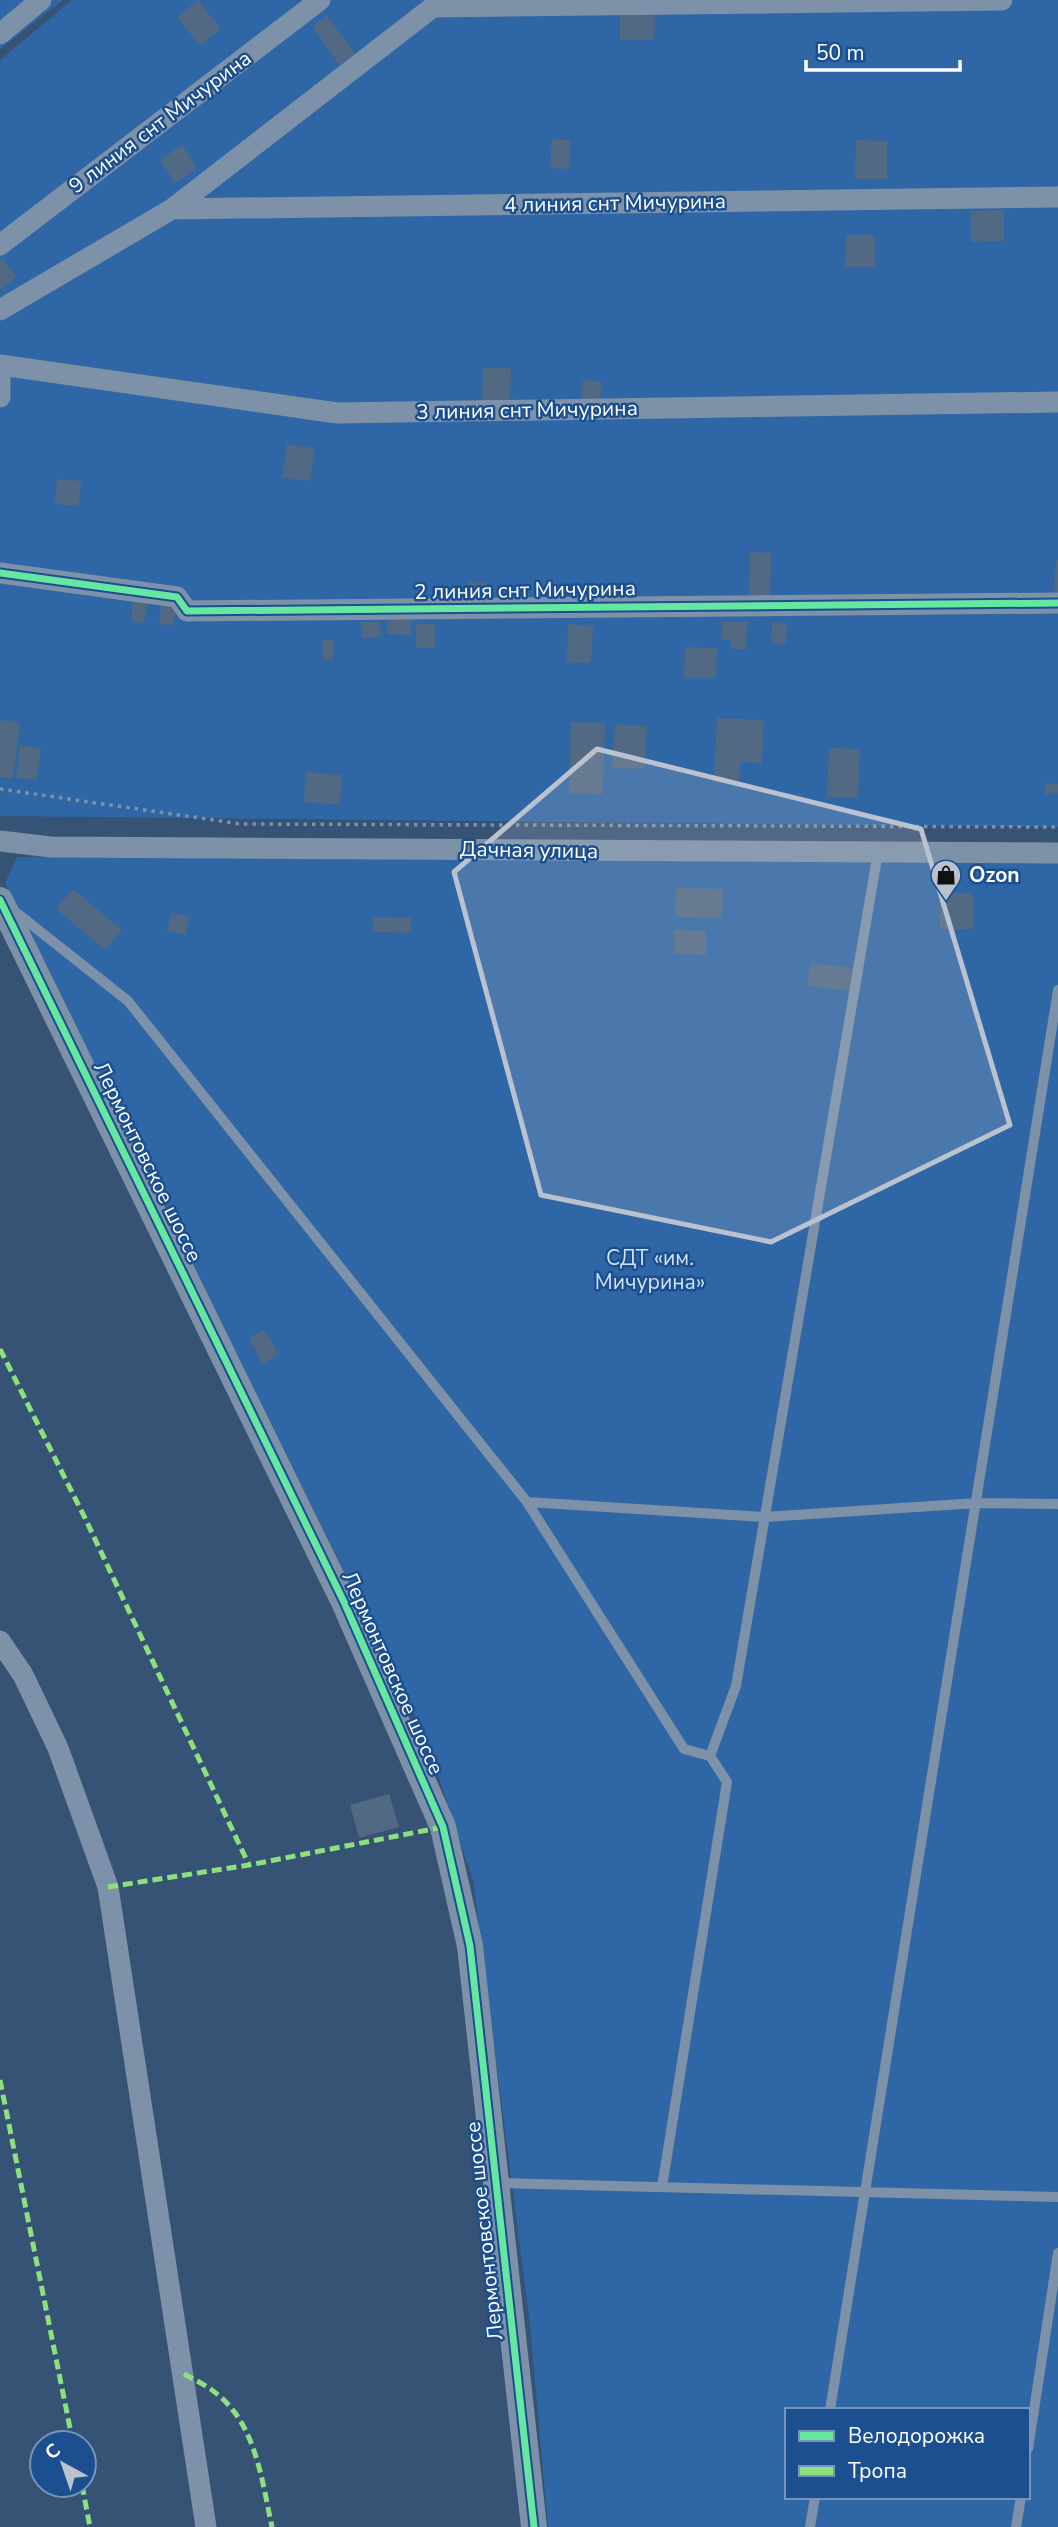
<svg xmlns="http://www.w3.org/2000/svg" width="1058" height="2527" font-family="'Nunito Sans',sans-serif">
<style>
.green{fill:#2f66a5;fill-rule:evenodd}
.building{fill:#526984}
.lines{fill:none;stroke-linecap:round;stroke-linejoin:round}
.path{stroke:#7d92a8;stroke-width:3.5;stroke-dasharray:3.5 5;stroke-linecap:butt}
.service{stroke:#7d92a8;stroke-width:10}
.minor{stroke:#7d92a8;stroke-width:21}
.tertiary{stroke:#7d92a8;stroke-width:26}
.quiet{stroke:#8de07e;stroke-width:5;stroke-dasharray:10 5;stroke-linecap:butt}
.cycleway-casing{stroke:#1b4f8f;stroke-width:11}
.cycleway{stroke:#66e7a1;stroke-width:7}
.marked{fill:#b9c2ce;fill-opacity:0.2;stroke:#b9c2ce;stroke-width:5;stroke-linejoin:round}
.labels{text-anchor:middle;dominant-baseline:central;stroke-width:5;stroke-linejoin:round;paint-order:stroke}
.street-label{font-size:21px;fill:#fff;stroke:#1b4f8f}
.poi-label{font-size:21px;font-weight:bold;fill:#fff;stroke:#1b4f8f;text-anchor:start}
.park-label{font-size:21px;fill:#cfe3fa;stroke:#1b4f8f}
</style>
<rect width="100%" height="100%" fill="#365274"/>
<path class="green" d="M 0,0 L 63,0 L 0,49 Z
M 72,0 L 1058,0 L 1058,827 L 0,816 L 0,60 Z
M 17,857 L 1058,863 L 1058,2527 L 548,2527 L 530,2325 L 473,1880 L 425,1736 L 5,883 ZM 787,2410 L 1028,2410 L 1028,2497 L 787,2497 Z"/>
<path class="building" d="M 198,0 L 221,29 L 200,46 L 177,17 Z
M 620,15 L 655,15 L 654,40 L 620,40 Z
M 327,16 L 355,53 L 340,65 L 312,27 Z
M 552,139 L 571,140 L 569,169 L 550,168 Z
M 856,140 L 887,141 L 887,179 L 855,179 Z
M 182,145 L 197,168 L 175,183 L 160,160 Z
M 1004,210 L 1004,241 L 971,242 L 971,211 Z
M 846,235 L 875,235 L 875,267 L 845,267 Z
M 3,259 L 17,277 L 0,290 L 0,262 Z
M 483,368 L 511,368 L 510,400 L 482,400 Z
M 583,380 L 602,382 L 600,402 L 581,401 Z
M 287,444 L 315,448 L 310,481 L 282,477 Z
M 57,479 L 81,481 L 79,506 L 55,504 Z
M 750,552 L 771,553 L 770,606 L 749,605 Z
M 1056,560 L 1058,560 L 1058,592 L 1054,592 Z
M 468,582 L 487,582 L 487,600 L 467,599 Z
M 133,600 L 148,602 L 144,623 L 131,621 Z
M 161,605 L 176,607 L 173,625 L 159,624 Z
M 388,618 L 412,618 L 411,635 L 387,634 Z
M 361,622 L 380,622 L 381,637 L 362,638 Z
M 722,622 L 747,622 L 746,649 L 731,649 L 731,640 L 721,640 Z
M 772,622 L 787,623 L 786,644 L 771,643 Z
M 416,624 L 435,624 L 435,648 L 416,648 Z
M 568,624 L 593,626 L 591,663 L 567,662 Z
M 323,640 L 334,640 L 334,659 L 322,659 Z
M 685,647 L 717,648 L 716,678 L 684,678 Z
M 717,718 L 764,720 L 762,763 L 740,762 L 739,785 L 714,783 Z
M 0,720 L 20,723 L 13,779 L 0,777 Z
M 571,722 L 605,723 L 603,794 L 569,793 Z
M 615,724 L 647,726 L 645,769 L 612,768 Z
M 20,745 L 41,748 L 37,780 L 16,778 Z
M 829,748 L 860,749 L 858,798 L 827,797 Z
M 306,772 L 342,775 L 340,805 L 304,802 Z
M 1045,783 L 1058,784 L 1058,794 L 1045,794 Z
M 676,888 L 723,889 L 722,918 L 675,917 Z
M 73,889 L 122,930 L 105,950 L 56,909 Z
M 940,893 L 973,893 L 973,929 L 940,929 Z
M 171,913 L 189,916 L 186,935 L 167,931 Z
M 374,917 L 411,918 L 412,933 L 372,932 Z
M 674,930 L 706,931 L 706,955 L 674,954 Z
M 810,963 L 854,968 L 851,991 L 807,986 Z
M 265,1330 L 279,1355 L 262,1364 L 249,1338 Z
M 389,1794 L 399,1827 L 359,1838 L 350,1805 Z"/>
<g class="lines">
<path class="path" d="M 0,789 L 241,824 L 1058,827"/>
<path class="service" d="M 13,910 L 128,1001 L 527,1502 L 684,1749 L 710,1756
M 527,1502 L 765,1517 L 977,1503 L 1058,1504
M 497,2183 L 1058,2197
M 662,2187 L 727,1782 L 710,1756 L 736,1686 L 878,852
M 830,2410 L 1058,990
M 1028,2449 L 1058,2253
M 810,2527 L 815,2497
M 1016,2527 L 1021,2497"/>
<path class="minor" d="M 433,7 L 1002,0
M 0,34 L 41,0
M 172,209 L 1058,197
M 0,245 L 320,0
M 0,310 L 172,209 L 442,0
M 0,365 L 337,413 L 1058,402
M 0,374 L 0,397
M 0,573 L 177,597 L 187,611 L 1058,603
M 0,841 L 51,847 L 1058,853
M 0,1641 L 23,1675 L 58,1748 L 108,1887 L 206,2527"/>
<path class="tertiary" d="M 0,900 L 344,1602 L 443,1827 L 470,1946 L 534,2527"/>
<path class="quiet" d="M 0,1349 L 85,1518 L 249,1865
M 108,1887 L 249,1865 L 443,1827
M 0,2080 L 73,2443
M 184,2374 C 195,2380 208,2386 217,2394 C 256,2425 262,2481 272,2527
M 82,2485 L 90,2527"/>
<g class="cycleway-casing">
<path id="cycleway" d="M 0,573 L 177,597 L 187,611 L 1058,603
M 0,900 L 344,1602 L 443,1827 L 470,1946 L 534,2527"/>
</g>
<use href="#cycleway" class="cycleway"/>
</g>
<path class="marked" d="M 597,749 L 921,829 L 1010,1125 L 771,1242 L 541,1195 L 454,872 Z"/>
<defs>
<g id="shop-pin" transform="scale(1.575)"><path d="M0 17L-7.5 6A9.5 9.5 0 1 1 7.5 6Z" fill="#b9c2ce" stroke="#1b4f8f"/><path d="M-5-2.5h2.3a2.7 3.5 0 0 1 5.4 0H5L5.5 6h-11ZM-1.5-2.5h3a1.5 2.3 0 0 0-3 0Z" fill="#111"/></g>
</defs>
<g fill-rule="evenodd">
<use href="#shop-pin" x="946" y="875"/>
</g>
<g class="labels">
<g class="street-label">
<text transform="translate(160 122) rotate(-37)">9 линия снт Мичурина</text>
<text transform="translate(615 203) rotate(-1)">4 линия снт Мичурина</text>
<text transform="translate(527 410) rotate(-1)">3 линия снт Мичурина</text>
<text transform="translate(525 590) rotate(-1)">2 линия снт Мичурина</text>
<text transform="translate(529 850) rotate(1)">Дачная улица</text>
<text transform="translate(148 1162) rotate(64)">Лермонтовское шоссе</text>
<text transform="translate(393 1673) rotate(66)">Лермонтовское шоссе</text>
<text transform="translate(484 2231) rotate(-96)">Лермонтовское шоссе</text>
</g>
<g class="poi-label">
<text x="969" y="875">Ozon</text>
</g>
<g class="park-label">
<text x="650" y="1258">СДТ «им.<tspan x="650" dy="24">Мичурина»</tspan></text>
</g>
</g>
<rect x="785" y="2408" width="245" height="91" fill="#1b4f8f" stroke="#7695bc" stroke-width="2"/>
<rect x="799" y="2431" width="35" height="10" fill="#66e7a1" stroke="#7695bc" stroke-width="2"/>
<text x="848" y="2443" font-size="21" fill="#ffffff">Велодорожка</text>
<rect x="799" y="2466" width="35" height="10" fill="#8de07e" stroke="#7695bc" stroke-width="2"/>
<text x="848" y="2478" font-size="21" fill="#ffffff">Тропа</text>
<g transform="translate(63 2464) rotate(320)"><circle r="33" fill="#1b4f8f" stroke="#7695bc" stroke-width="2"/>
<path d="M0-5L12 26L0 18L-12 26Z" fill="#b9c2ce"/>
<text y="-10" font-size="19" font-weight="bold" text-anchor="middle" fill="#ffffff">С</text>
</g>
<path d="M806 60v10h154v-10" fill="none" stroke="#ffffff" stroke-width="3.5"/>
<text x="816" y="60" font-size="21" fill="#ffffff" stroke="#1b4f8f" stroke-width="5" paint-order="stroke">50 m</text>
</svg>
